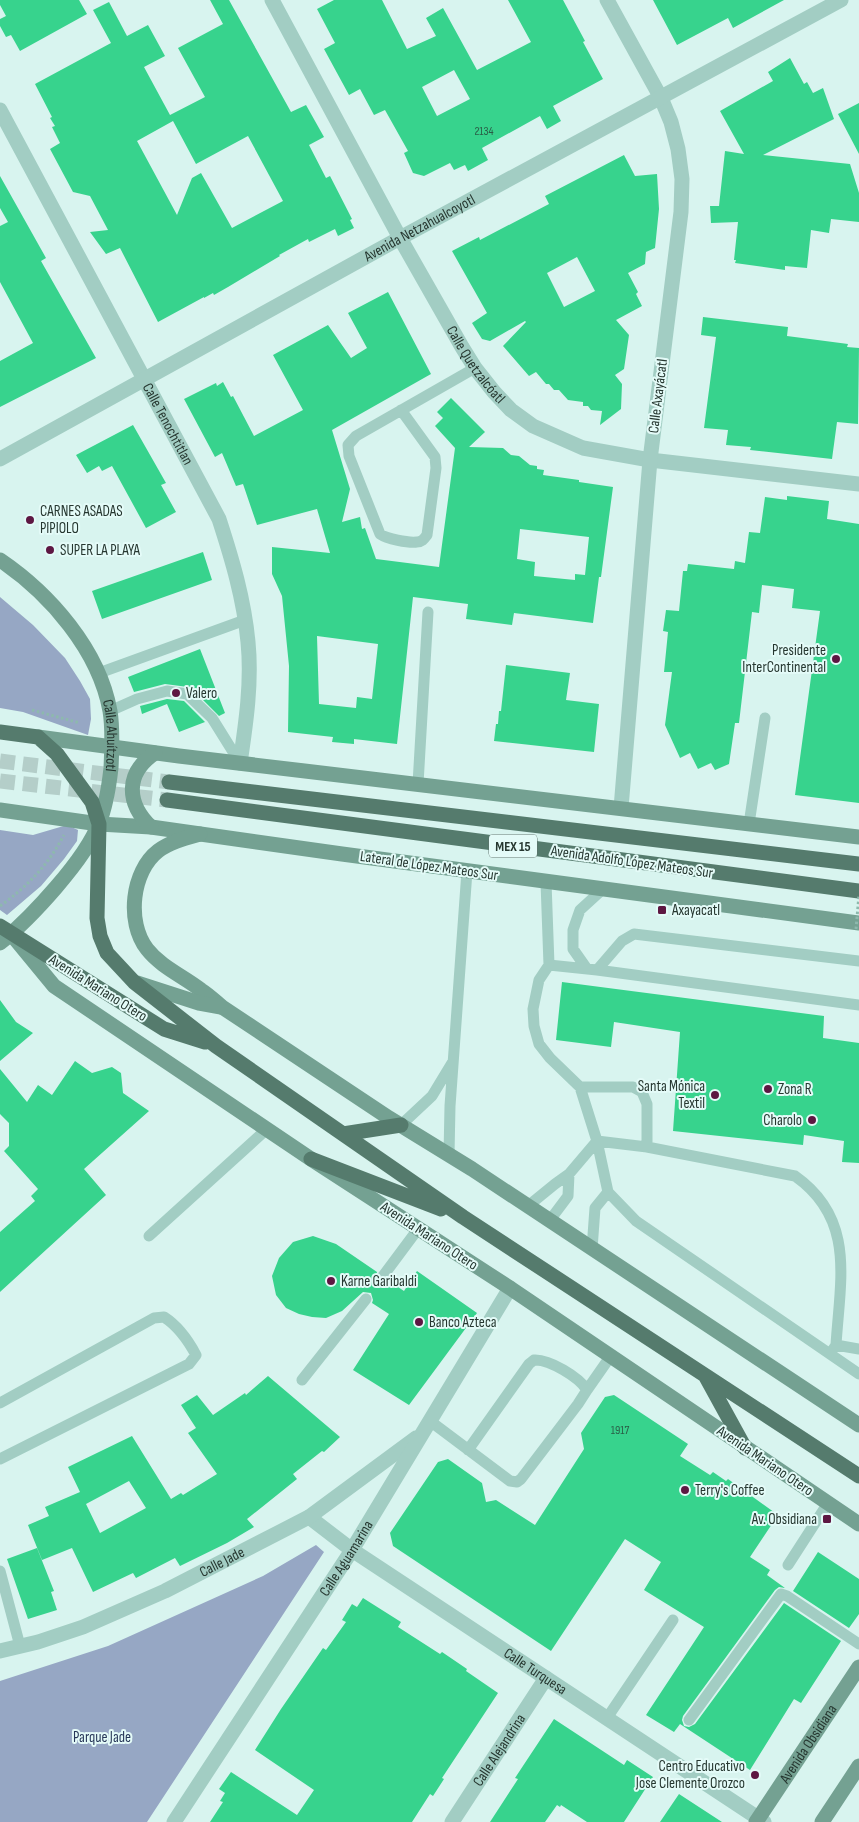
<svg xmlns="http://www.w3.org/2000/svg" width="859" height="1822" font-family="'Sofia Sans Condensed',sans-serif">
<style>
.green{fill:#96a7c4}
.building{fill:#37d38d;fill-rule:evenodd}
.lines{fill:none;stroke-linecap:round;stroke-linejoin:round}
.primary-tunnel{stroke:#b4cec9;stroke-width:15;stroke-dasharray:15 8;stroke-linecap:butt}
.path{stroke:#8db9ad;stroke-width:3;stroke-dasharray:2.5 2.5;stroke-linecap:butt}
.lane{stroke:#a2cdc3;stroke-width:11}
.street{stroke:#a2cdc3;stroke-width:15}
.secondary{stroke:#74a192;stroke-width:15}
.primary{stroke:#557b6d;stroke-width:15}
.path-bridge{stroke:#8db9ad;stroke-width:3;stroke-dasharray:2.5 2.5;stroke-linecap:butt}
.poi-dot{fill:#5d1742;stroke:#e4fbf8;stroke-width:2}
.labels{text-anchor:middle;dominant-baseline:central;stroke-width:4;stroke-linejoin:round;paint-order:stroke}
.number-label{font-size:12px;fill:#2a5e47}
.shield{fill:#e4fbf8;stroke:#5f726c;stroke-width:1}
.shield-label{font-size:14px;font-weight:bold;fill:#263730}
.street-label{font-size:15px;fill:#263730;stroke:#e4fbf8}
.poi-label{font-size:15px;fill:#263730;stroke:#e4fbf8;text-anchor:start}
.park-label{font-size:15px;fill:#273758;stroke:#e4fbf8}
</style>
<rect width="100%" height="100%" fill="#d8f4ef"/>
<path class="green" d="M 0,597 L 33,625 L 65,658 L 80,681 L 90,699 L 91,719 L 88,735 L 23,712 L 0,708 Z
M 67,825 L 78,830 L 77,841 L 64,859 L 41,886 L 7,915 L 0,910 L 0,830 L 33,835 Z
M 316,1545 L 324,1552 L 147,1822 L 0,1822 L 0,1681 L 108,1646 L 263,1576 Z"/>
<path class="building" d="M 0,0 L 79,0 L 87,14 L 20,51 L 11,35 L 6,37 L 0,26 L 0,19 L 6,16 L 0,5 Z
M 210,0 L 229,0 L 291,112 L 306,105 L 324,137 L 309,145 L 326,178 L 330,176 L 352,219 L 350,220 L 354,228 L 338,236 L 335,229 L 309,242 L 308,239 L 279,255 L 280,256 L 228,287 L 214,295 L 213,293 L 204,298 L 204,297 L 158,322 L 120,248 L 106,254 L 90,232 L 108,230 L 90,196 L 73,192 L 50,149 L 60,143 L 52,127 L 55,126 L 50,118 L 52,117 L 35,84 L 111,43 L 93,10 L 109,2 L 127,36 L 148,25 L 165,56 L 144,67 L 170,115 L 205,97 L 178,48 L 223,24 ZM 173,121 L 196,164 L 248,136 L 283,201 L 232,228 L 201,173 L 192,178 L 177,215 L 137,141 Z
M 334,0 L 382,0 L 407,49 L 436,36 L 426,18 L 443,8 L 477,70 L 531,42 L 508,0 L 563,0 L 585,41 L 583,42 L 603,79 L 553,106 L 561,121 L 547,129 L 540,116 L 482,148 L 488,160 L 468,171 L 465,165 L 454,170 L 450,163 L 424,176 L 413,173 L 404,153 L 408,151 L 385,110 L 374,115 L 360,89 L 349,95 L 324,49 L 335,43 L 317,9 ZM 454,70 L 470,99 L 437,116 L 422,87 Z
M 653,0 L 784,0 L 733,28 L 728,18 L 677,45 Z
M 790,58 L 804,84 L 807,82 L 813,93 L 823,88 L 834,119 L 763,155 L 850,164 L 859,193 L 859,222 L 831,219 L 829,233 L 811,230 L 807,268 L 785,266 L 785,270 L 735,263 L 736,260 L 734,260 L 738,222 L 711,223 L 710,206 L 719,206 L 725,151 L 744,154 L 720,111 L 773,81 L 768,72 Z
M 859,103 L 859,154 L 838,114 Z
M 624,155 L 635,176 L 657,174 L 659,209 L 655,248 L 646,252 L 645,264 L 628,273 L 638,292 L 636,294 L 642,306 L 616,320 L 629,335 L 624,369 L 615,375 L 622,384 L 621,409 L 600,425 L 602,411 L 591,410 L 588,406 L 583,406 L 583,402 L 568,400 L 559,390 L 554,390 L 549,384 L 546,384 L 536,372 L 529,376 L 503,346 L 526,322 L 525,321 L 490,341 L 482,339 L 472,323 L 487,313 L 452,251 L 479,237 L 480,240 L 549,204 L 545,196 ZM 577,257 L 595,291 L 564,307 L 547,273 Z
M 0,176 L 46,258 L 41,261 L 96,358 L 0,407 L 0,361 L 33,343 L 0,282 L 0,226 L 8,222 L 0,208 Z
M 388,292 L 431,374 L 332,430 L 350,489 L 342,522 L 360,517 L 362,529 L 365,528 L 376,559 L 439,567 L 455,448 L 435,426 L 443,418 L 437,412 L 451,398 L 485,432 L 469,447 L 503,448 L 511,455 L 519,456 L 530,465 L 537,466 L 537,469 L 544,470 L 543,475 L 579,480 L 579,482 L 613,487 L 601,577 L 599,577 L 593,623 L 514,613 L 512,625 L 466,619 L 468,604 L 413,597 L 397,744 L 354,739 L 354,744 L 332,742 L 333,737 L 288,732 L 289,666 L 282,596 L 272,574 L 272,547 L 330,553 L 317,509 L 257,525 L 243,484 L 236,486 L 222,453 L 215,457 L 184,399 L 216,383 L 217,386 L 223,382 L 231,397 L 233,396 L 254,436 L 303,410 L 273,355 L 328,325 L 351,358 L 367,348 L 348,313 ZM 520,529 L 589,537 L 585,575 L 575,574 L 575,580 L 534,576 L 535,562 L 517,559 ZM 317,636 L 378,644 L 372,699 L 357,697 L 356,708 L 319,704 Z
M 703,317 L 788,327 L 787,336 L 848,344 L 847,347 L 859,348 L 858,424 L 837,422 L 832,459 L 750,450 L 751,447 L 726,445 L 728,430 L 704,428 L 716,337 L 701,335 Z
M 133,425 L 166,483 L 161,485 L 176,512 L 146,528 L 112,466 L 102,471 L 99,466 L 87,473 L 76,455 Z
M 787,496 L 829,501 L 827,519 L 859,524 L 859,803 L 795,795 L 820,611 L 792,608 L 794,589 L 762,585 L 759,613 L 752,612 L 739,723 L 735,723 L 729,764 L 715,770 L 711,763 L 698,769 L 690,753 L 680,758 L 665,725 L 672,672 L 664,672 L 668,632 L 663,631 L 666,610 L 679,611 L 683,571 L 687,571 L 688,564 L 734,569 L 735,561 L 745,563 L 749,532 L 760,533 L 765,497 L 787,500 Z
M 203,552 L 212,580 L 102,619 L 92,591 Z
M 200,649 L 225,713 L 219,716 L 192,689 L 188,687 L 165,684 L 134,692 L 128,677 Z
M 506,665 L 570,673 L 566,700 L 599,704 L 594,752 L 494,741 L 496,724 L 498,724 L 499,711 L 501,711 Z
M 167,699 L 184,701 L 205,722 L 179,732 L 167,704 L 142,714 L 140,706 Z
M 562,982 L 824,1016 L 823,1038 L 859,1043 L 859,1163 L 842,1162 L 844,1141 L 804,1135 L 803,1145 L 673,1131 L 680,1032 L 614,1022 L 611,1047 L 556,1040 Z
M 0,1000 L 16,1022 L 33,1033 L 0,1061 Z
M 75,1061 L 92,1073 L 112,1067 L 121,1073 L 123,1093 L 149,1111 L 84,1169 L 106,1195 L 0,1292 L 0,1232 L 35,1201 L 31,1196 L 38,1189 L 4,1151 L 9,1146 L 9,1123 L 0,1114 L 0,1069 L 27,1102 L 38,1085 L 52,1095 Z
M 313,1236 L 336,1244 L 377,1272 L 376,1278 L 379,1282 L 386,1283 L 389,1281 L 404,1291 L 417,1271 L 477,1313 L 409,1405 L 353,1370 L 389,1314 L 372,1303 L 373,1300 L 371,1293 L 363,1292 L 342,1311 L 326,1318 L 312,1317 L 299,1314 L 286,1308 L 276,1295 L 272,1276 L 279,1258 L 293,1242 Z
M 268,1376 L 340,1437 L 324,1452 L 322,1451 L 293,1474 L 297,1479 L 247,1519 L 254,1527 L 227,1543 L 180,1566 L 175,1558 L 136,1578 L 133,1573 L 93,1592 L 72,1548 L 42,1560 L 28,1525 L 49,1516 L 45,1507 L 80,1492 L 68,1467 L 132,1436 L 171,1499 L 181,1493 L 183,1495 L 217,1474 L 188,1433 L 196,1428 L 181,1405 L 197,1395 L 213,1415 L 245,1393 L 246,1395 ZM 129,1481 L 146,1508 L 100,1533 L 86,1504 Z
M 614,1395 L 688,1444 L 680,1456 L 710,1475 L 713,1472 L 726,1481 L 728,1479 L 778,1515 L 750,1557 L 770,1570 L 767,1575 L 785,1588 L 779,1587 L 775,1590 L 683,1716 L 682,1720 L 684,1726 L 689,1727 L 695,1724 L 784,1603 L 841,1641 L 801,1703 L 794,1699 L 750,1770 L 680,1724 L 674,1732 L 646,1715 L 704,1627 L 644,1590 L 661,1562 L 625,1539 L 551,1651 L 393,1546 L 390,1533 L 438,1462 L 448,1459 L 482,1483 L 486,1502 L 496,1500 L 535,1525 L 584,1449 L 581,1433 L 605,1397 Z
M 37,1548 L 54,1591 L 51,1592 L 57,1610 L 28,1619 L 7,1559 Z
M 818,1552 L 859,1579 L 859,1614 L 849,1628 L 793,1591 Z
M 363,1598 L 401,1622 L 398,1627 L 440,1654 L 442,1652 L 467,1669 L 466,1671 L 498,1693 L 442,1778 L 444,1779 L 433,1796 L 430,1794 L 412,1822 L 210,1822 L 223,1802 L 220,1801 L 225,1793 L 219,1789 L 231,1772 L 297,1815 L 314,1790 L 255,1750 L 281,1709 L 323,1648 L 326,1650 L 346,1622 L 342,1620 L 352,1604 L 357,1607 Z
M 554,1719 L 624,1765 L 627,1760 L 653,1777 L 624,1822 L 587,1822 L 561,1805 L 560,1807 L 557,1805 L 545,1822 L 490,1822 L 518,1779 L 515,1778 Z
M 679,1794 L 722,1822 L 660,1822 Z"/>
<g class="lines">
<path class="primary-tunnel" d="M 0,761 L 169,782
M 0,781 L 167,800"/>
<path class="path" d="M 32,710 L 80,723
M 0,906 C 28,886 48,865 64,835"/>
<path class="lane" d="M 401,410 L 435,457 L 436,468 L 427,535 C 424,539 422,542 417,542 C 408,543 387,539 380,534 L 349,456 L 348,445 L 356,436 L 475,368
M 99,673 L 245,620
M 110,711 L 137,699 L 167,691 L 187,694 L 212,718 L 240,763
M 418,784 L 428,612
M 749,824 L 765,718
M 546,882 L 549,965
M 587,969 L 573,949 L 573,930 L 580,910 L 603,889
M 597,970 L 622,941 L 634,934 L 859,961
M 859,1005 L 597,970 L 549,965 L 539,980 L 533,1009 L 534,1026 L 539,1044 L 550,1058 L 580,1087 L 597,1141 L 608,1192 L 636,1221 L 859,1374
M 580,1087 L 633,1087 L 642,1092 L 647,1104 L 647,1147
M 401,1125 L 432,1096 L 452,1063
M 449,1155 L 450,1106 L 467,871
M 528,1206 L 555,1184 L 569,1174 L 597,1141 L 647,1147 L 795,1176 C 856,1219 840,1280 836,1345 L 830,1354
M 550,1220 L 568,1196 L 569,1174
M 149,1236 L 267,1129
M 592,1249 L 595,1208 L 608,1192
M 383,1276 L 418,1229
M 836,1345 L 859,1349
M 302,1380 L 366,1299
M 587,1390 L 610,1357
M 0,1403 L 154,1318 L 164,1317 C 178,1326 188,1340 196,1355 L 189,1364 L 0,1459
M 430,1421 L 510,1481 L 517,1482 L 521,1479 L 578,1404 L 587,1390 C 579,1377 549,1359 534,1360 L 529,1364 L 468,1450
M 788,1565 L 828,1503
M 0,1571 L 20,1646
M 607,1718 L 673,1620
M 689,1720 L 781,1594 L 787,1596 L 859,1644"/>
<g class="street">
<path id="s1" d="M 272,0 L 400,238 L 462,347 L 475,368 L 494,392 L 511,410 L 533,426 L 583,448 L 650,460 L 859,484"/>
<path d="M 607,0 L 661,98 L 671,122 L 678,149 L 682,179 L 681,212 L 650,460 L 621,808"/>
<path id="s2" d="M 0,110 L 219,519 C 232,559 244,599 248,642 C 252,682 246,723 240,763"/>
<path id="s3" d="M 0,459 L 400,238 L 841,0"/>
<path id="s4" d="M 309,1517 L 352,1550 L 764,1822"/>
<path id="s5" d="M 0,1651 L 38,1642 L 83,1627 L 165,1591 L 309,1517 L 416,1438"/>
<path id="s6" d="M 174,1822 L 352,1550 L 510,1288"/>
<path id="s7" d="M 452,1822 L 546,1678"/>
</g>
<g class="secondary">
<path id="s8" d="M 0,560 C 50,594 99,650 110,711 C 113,729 112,749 111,768 C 109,786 106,806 99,823 C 86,859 30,919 0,943"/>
<path d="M 38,737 L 179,756 L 859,837"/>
<path d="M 0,810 L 99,824 L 151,827 L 342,854 L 859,923"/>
<path d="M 151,827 C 126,803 125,773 155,753"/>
<path d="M 200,834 C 186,838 170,842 158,851 C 132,871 126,922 147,949 C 161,967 183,976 201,990 C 209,995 215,1001 222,1007 L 389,1118 L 472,1169 L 859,1425"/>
<path d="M 12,935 L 54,986 L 311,1159 L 510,1288 L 859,1524"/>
<path d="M 137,983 L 199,1003 L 221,1007"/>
<path id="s9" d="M 756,1822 L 859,1667"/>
<path d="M 822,1822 L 859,1766"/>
</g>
<path class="primary" d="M 0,732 L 38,737 L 57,754 L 92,802 L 99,824 L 97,918 L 100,936 L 107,953 L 134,982 L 216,1046 L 463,1217 L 859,1476
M 169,782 L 859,864
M 167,800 L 859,891
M 0,926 L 164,1029 L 205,1042
M 343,1134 L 401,1125
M 311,1159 L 441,1209
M 706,1377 L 745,1448"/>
<path class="path-bridge" d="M 856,929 L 859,895"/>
</g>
<g class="poi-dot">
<circle cx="30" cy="520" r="5"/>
<circle cx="50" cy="550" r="5"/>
<circle cx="836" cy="659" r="5"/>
<circle cx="176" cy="693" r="5"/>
<rect x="657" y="905" width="10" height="10" rx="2.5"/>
<circle cx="768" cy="1089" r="5"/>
<circle cx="715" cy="1095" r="5"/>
<circle cx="812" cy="1120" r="5"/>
<circle cx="331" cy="1281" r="5"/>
<circle cx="419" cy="1322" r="5"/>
<circle cx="685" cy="1490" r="5"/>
<rect x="822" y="1514" width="10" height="10" rx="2.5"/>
<circle cx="755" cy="1775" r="5"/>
</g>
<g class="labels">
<g class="number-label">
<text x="484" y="131">2134</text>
<text x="620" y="1430">1917</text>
</g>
<rect class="shield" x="489" y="834.5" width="48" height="23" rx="4"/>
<g class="shield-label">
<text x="513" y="846">MEX 15</text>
</g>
<g class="street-label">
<text stroke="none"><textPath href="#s3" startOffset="479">Avenida Netzahualcoyotl</textPath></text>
<text stroke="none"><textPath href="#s1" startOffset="418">Calle Quetzalcóatl</textPath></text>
<text transform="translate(658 396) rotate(-83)">Calle Axayácatl</text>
<text stroke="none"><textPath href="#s2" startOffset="356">Calle Tenochtitlan</textPath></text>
<text stroke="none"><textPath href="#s8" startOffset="216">Calle Ahuítzotl</textPath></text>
<text transform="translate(632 862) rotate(8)">Avenida Adolfo López Mateos Sur</text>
<text transform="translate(429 866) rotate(8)">Lateral de López Mateos Sur</text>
<text transform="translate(98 988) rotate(32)">Avenida Mariano Otero</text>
<text transform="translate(429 1236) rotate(33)">Avenida Mariano Otero</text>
<text transform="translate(765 1461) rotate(34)">Avenida Mariano Otero</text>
<text stroke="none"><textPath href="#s6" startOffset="315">Calle Aguamarina</textPath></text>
<text stroke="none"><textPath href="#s5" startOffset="240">Calle Jade</textPath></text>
<text stroke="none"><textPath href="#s4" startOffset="274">Calle Turquesa</textPath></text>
<text stroke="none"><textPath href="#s9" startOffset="94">Avenida Obsidiana</textPath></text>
<text stroke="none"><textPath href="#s7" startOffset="86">Calle Alejandrina</textPath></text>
</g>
<g class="poi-label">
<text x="40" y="511">CARNES ASADAS<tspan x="40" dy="17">PIPIOLO</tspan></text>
<text x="60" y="550">SUPER LA PLAYA</text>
<text x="826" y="650" text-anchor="end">Presidente<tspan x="826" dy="17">InterContinental</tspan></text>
<text x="186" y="693">Valero</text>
<text x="672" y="910">Axayacatl</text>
<text x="705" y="1086" text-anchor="end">Santa Mónica<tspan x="705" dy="17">Textil</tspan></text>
<text x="778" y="1089">Zona R</text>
<text x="802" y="1120" text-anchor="end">Charolo</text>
<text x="341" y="1281">Karne Garibaldi</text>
<text x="429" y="1322">Banco Azteca</text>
<text x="695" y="1490">Terry's Coffee</text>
<text x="817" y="1519" text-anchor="end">Av. Obsidiana</text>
<text x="745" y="1766" text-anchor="end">Centro Educativo<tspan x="745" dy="17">Jose Clemente Orozco</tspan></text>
</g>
<g class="park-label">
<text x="102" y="1737">Parque Jade</text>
</g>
</g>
</svg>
